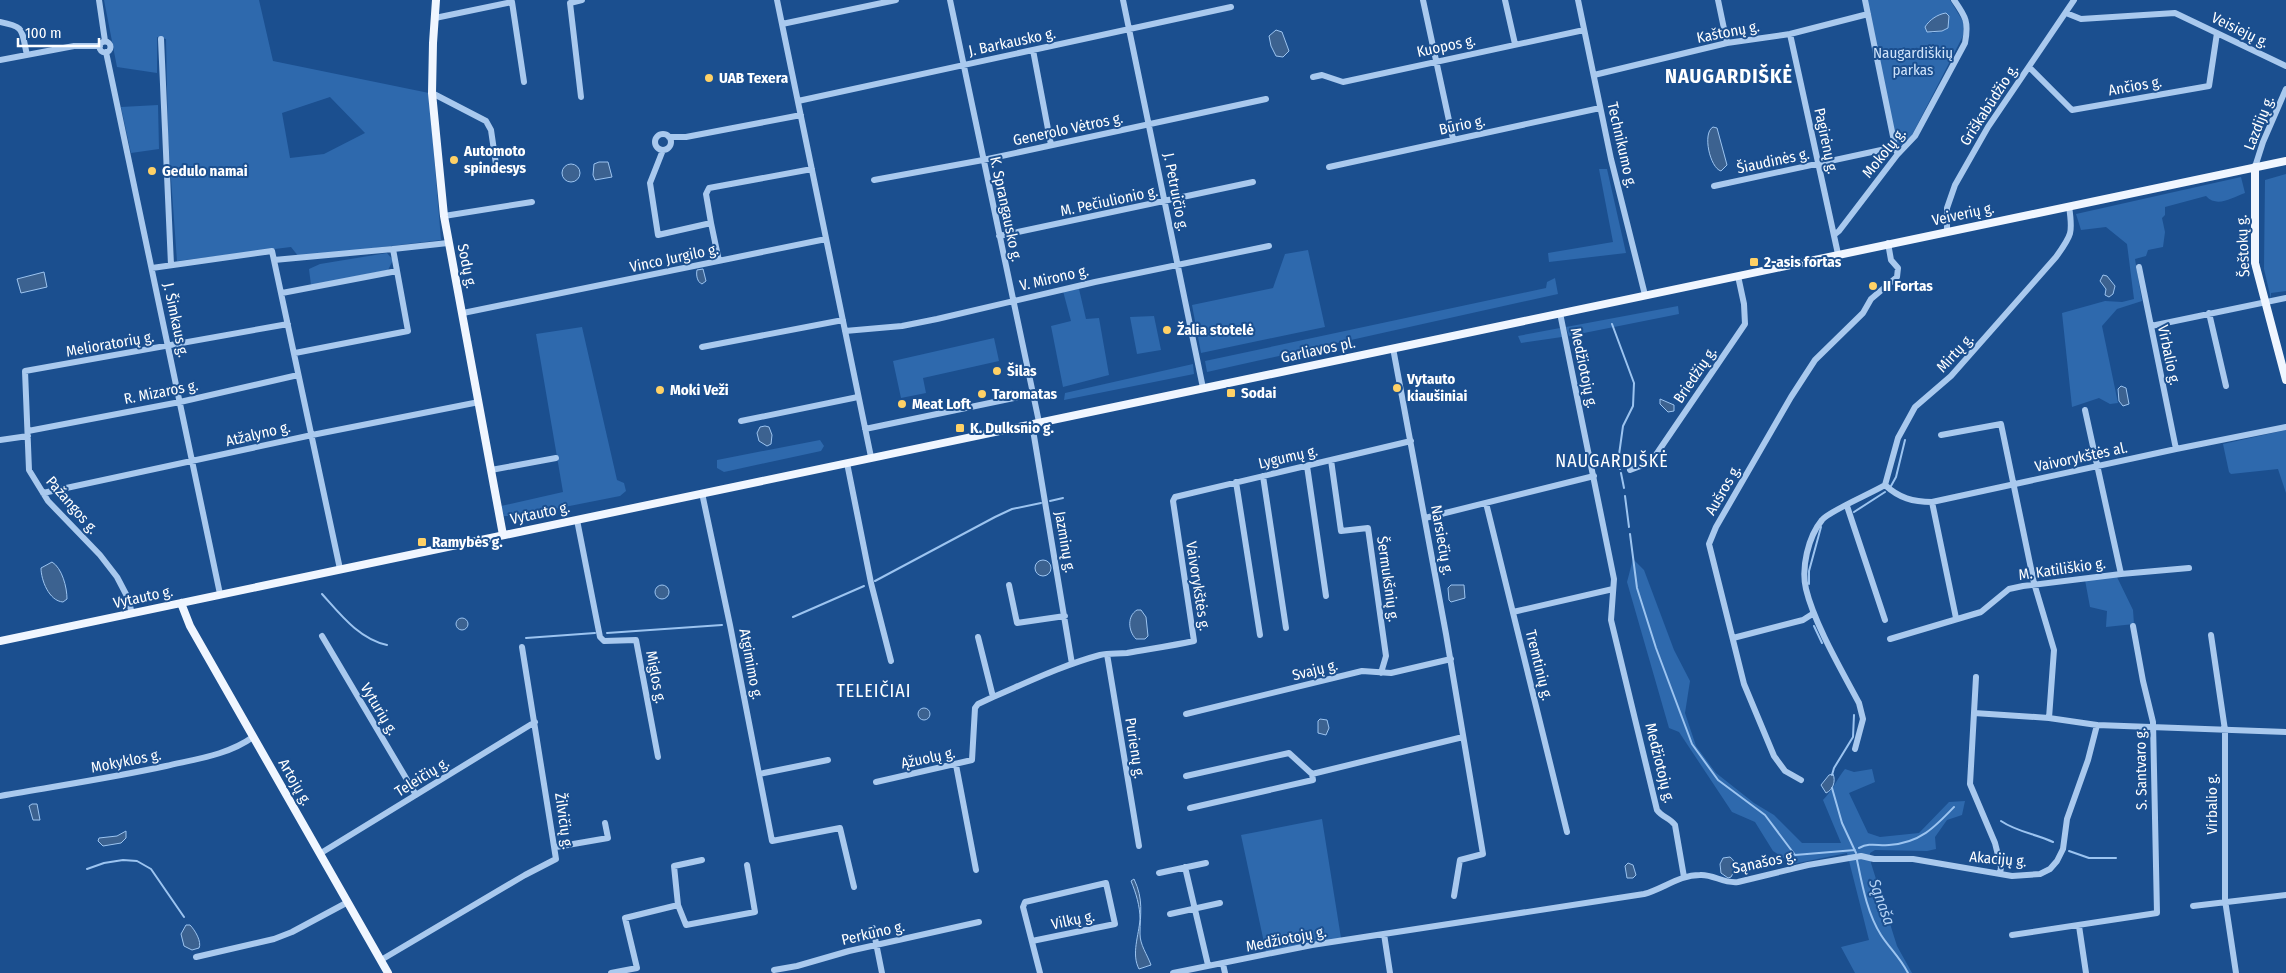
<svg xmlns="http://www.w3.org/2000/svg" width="2286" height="973" font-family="'Fira Sans Condensed',sans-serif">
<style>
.green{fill:#2e69ad;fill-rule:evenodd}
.water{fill:#3c6290;stroke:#9cc4f0}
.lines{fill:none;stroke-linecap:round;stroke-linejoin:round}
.stream{stroke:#9cc4f0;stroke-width:2}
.minor{stroke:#a9c9ee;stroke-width:6}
.major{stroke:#f0f6ff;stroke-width:8}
.poi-dot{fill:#ffd166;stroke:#1b4f8f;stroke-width:2}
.labels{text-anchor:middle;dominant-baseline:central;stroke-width:4;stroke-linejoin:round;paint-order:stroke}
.street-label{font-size:15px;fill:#fff;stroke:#1b4f8f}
.park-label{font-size:15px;fill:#cfe3fa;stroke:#1b4f8f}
.poi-label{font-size:15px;font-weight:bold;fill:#fff;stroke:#1b4f8f;text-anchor:start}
.water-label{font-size:16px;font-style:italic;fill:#b5d3f5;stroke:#1b4f8f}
.quarter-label{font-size:18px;letter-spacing:1px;fill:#fff;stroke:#1b4f8f}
.district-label{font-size:20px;font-weight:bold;letter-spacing:1px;fill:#fff;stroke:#1b4f8f}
</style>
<rect width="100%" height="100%" fill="#1b4f8f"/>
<path class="green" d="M 104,0 L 259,0 L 273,61 L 429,93 L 441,240 L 299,257 L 291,247 L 177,261 L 168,137 L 166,39 L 157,37 L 157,73 L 117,67 ZM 330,97 L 365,133 L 324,154 L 290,158 L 282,113 Z
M 1866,0 L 1950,0 L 1964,23 L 1963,36 L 1912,135 L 1903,145 L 1898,144 L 1895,139 ZM 1937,16 L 1948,28 L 1942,31 L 1932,33 L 1927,23 Z
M 158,105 L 159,149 L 131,153 L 121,107 Z
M 1599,169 L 1607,169 L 1626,253 L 1549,262 L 1548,253 L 1613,242 Z
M 2286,174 L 2286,291 L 2271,293 L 2271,299 L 2264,269 L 2265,180 Z
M 2241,177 L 2245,193 C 2231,198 2217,208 2206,196 L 2165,207 L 2165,215 L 2162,218 L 2165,232 L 2163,247 L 2148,250 L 2146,256 L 2135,259 L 2142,301 L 2117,309 L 2102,326 L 2118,403 L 2110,404 L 2099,398 L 2072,407 L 2062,313 L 2105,301 L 2122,302 L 2134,299 L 2127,244 L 2106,227 L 2081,230 L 2076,214 Z
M 1308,250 L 1325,327 L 1201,353 L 1192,305 L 1273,288 L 1285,254 Z
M 387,253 L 393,260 L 388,270 L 311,285 L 309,269 L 320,264 Z
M 1555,278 L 1558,294 L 1207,372 L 1205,361 L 1546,288 L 1547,282 Z
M 1079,289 L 1086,319 L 1099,318 L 1109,375 L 1063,387 L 1051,326 L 1071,321 L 1063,291 Z
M 1678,306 L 1679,314 L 1569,336 L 1566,327 Z
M 1154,316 L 1161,350 L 1137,354 L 1130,317 Z
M 582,327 L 617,480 L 624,483 L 626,491 L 620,496 L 519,516 L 504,516 L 501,506 L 563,492 L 536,334 Z
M 1560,328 L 1562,337 L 1521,343 L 1518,336 Z
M 994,338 L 999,361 L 923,378 L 926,393 L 901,398 L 893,361 Z
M 1193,364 L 1194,374 L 1064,400 L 1065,393 Z
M 2286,430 L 2286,493 L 2278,469 L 2231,474 L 2229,472 L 2223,444 Z
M 820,440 L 824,446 L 821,451 L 724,472 L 717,468 L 717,460 Z
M 1633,559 L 1644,570 L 1674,650 L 1690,681 L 1685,713 L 1696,746 L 1716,773 L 1754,803 L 1774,815 L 1802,843 L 1841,843 L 1823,800 C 1832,791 1837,779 1845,769 L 1854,772 L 1872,769 L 1875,782 L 1849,793 L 1868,833 L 1880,837 L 1919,833 L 1949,802 L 1965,801 L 1962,815 L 1947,820 L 1935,837 L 1936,849 L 1927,851 L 1875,850 L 1870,853 L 1871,863 L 1897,946 L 1912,973 L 1855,973 L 1841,947 L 1869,940 L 1847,853 L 1793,864 L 1773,851 L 1755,822 L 1732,812 L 1679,732 L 1669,728 L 1627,582 Z
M 2117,577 L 2133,610 L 2134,624 L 2106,627 L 2107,611 L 2090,607 L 2085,580 Z
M 1322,819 L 1341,938 L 1266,952 L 1241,835 Z"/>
<path class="water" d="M 1946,13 L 1949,16 L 1948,28 L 1942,31 L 1927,32 L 1925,27 C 1929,20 1938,14 1946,13 Z
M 1276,30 L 1282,32 L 1289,51 L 1283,57 L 1276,56 L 1271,46 L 1269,36 Z
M 1713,127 L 1717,128 L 1727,165 L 1721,171 C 1710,168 1702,133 1713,127 Z
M 599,162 L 608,162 L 612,177 L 595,180 L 593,175 L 594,164 Z
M562 173a9 9 0 1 1 18 0a9 9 0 1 1-18 0Z
M 703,269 L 706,281 L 702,284 C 697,282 696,275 697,270 Z
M 44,272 L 47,287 L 21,293 L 17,279 Z
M 2103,275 L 2107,276 L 2115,286 L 2113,294 L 2109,297 L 2105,295 L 2106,289 L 2100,281 Z
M 2121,386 L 2126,388 L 2129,404 L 2123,406 L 2119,401 L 2118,389 Z
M 1660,399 L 1674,405 L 1674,411 L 1668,412 L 1660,404 Z
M 765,426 L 769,427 L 772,435 L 771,444 L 767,446 L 759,441 L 757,433 L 760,427 Z
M1035 568a8 8 0 1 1 16 0a8 8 0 1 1-16 0Z
M 52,562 C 62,568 67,587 67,599 L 63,602 C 49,601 41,580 41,568 Z
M 1451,585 L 1464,585 L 1465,598 L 1451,602 L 1449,600 L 1448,588 Z
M655 592a7 7 0 1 1 14 0a7 7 0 1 1-14 0Z
M 1137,610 L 1141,610 L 1146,617 L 1148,636 L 1145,639 L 1136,639 C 1128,631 1127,616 1137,610 Z
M456 624a6 6 0 1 1 12 0a6 6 0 1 1-12 0Z
M918 714a6 6 0 1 1 12 0a6 6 0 1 1-12 0Z
M 1320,719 L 1327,720 L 1329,728 L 1326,735 L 1318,733 L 1318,721 Z
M 1833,774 C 1836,781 1833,790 1826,793 L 1821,785 L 1829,775 Z
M 32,804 L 37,804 L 40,820 L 33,820 L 29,806 Z
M 126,831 L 126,838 L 121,843 L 103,846 L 98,841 L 99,838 L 117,836 Z
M 1730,857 C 1738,863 1735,870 1731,877 L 1728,878 L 1721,873 L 1720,864 L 1723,858 Z
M 1628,863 L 1633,865 L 1636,875 L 1633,878 L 1627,878 L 1625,866 Z
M 1134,879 C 1144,900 1140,913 1140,934 C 1140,945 1147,954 1151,965 L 1139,969 C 1131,954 1139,935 1140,919 C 1140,906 1136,893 1131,881 Z
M 186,925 L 190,925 C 195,930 202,942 199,948 L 192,950 L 184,946 L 181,934 Z"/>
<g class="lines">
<path class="stream" d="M 1612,324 L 1634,383 L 1633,406 L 1623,426 L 1618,462 L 1620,469
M 1621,473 L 1624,488
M 1891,486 L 1896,477 L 1905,440
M 1625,496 L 1629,527
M 1050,501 L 1063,498
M 1854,512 L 1885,492
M 1630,534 L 1637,588 L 1656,648 L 1692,744 L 1718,780 L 1765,815 L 1795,855 L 1855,850
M 875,581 L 995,517 L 1012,509 L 1041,503
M 1809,584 L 1809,571 L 1821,527
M 322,594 C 340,614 359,639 387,645
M 793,617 L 864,586
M 1814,626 L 1822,643
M 607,633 L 722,625
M 526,638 L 595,633
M 1832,775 L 1834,768 L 1853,737 L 1854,715
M 1832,788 L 1842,823 L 1856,853
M 2001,821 C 2017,832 2036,834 2053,842
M 1859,848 C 1870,842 1878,846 1889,845 C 1920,843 1935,827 1954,807
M 2069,851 L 2089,858 L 2116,858
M 1857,860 C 1862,884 1867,913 1881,935 C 1890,949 1899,956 1908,973
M 87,869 L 104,863 L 123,860 L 137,861 L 151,869 L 184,917"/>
<path class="minor" d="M 99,0 L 105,41
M 777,0 L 871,457
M 950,0 L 1039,422
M 1123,0 L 1203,388
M 1423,0 L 1453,139
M 1505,0 L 1515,44
M 1578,0 L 1611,159 L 1645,295
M 1718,0 L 1727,43
M 1865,0 L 1896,151
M 2066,13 L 2081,19 L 2175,13 L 2286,66
M 435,18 L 512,2 L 524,82
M 0,22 C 26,27 21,30 27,55
M 782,24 L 896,0
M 1790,34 L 1838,254
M 161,39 L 171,265
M99.5 47a5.5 5.5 0 1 1 11 0a5.5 5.5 0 1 1-11 0Z
M 1033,50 L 1051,145
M 106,52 L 220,594
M 0,60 L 74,46 L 100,46
M 2029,67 L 2072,110 L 2209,86 L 2217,33
M 1594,75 L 1727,43 L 1790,34 L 1868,14
M 1313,77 L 1322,75 L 1343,82 L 1584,30
M 432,93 L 486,121 L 491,130 L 497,171
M 581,97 L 570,3 L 582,0
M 798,101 L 1231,7
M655 142a8 8 0 1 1 16 0a8 8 0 1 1-16 0Z
M 669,137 L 686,137 L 801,115
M 663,150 L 650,183 L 658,235 L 711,223 L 706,194 L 709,188 L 812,169
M 1329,167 L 1600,108
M 2255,167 L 2263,142 L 2286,89
M 874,180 L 983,160 L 1266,99
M 1714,186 L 1895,147
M 444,216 L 532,202
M 711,223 L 719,261
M 1947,232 L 1947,208 L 1955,185 L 1988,127 L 2074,0
M 1834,235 L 1839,231 L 1897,155 L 1915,136 L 1965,43 C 1969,22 1966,17 1954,0
M 999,236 L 1253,182
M 274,260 L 393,249
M 2139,267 L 2176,449
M 152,268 L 272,251 L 340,569
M 282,293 L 397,271
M 463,313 L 826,239
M 1560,313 L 1614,579 L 1611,620 L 1657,810 C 1662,817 1670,818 1675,825 L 1684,877
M 2209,313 L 2226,386
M 2151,326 L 2286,298
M 845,331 L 902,326 L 937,319 L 1095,282 L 1269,246
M 702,347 L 843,320
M 1393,348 L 1446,634 L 1483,854 L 1460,860 L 1454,896
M 295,353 L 408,331 L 393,249 L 448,243
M 2085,410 L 2121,574
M 741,421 L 858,397
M 1032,424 L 1072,664
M 865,429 L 1033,394
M 28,431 L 180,402 L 298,375
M 1941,435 L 2001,424 L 2034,583 L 2054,650 L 2049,718
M 0,440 L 28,436
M 1331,460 L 1341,531 L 1368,528 L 1386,656 L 1381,673
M 847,463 L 871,583 L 891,661
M 1307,466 L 1326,596
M 491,470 L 556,458
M 1630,470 L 1651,462 L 1745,324 L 1744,304 L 1738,276
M 1263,476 L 1286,628
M 1236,482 L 1260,635
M 1885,485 C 1899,498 1913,502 1932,502 L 2176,449 L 2286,427
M 43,493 L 312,435 L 479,402
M 702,493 L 730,625 L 772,841 L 840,828 L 854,887
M 1932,502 L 1956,618
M 1486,503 L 1567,832
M 1847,506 L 1885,620
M 1425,518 L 1594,476
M 577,520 L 600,637 L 604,641 L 636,640 L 658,757
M 1009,585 L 1017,623 L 1065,616
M 1513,612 L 1613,589
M 132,614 L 128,598 L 117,577 L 100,555 L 48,501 L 29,470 L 25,371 L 288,324
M 2211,635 L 2225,730 L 2225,900 L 2236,973
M 322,636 L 416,795
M 978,637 L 993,697 C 1028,682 1063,665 1100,655 C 1109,653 1118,654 1127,653 C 1149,649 1171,646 1194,641 L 1173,501 L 1175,497 L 1411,441
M 1733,638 L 1803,620 L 1814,613
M 1890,639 L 1981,612 L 2009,589 L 2023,586 L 2121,574 L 2189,568
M 1107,654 L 1139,846
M 1976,677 L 1970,784 L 1995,843 L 2001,867 L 2000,874
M 1974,713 L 2049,718 L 2097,725 L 2286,732
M 1186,714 L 1362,671 L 1391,673 L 1451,659
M 1855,749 L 1863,719 L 1859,703 C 1842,671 1814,623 1806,589 C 1801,568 1808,537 1822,520 C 1829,511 1872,493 1885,485 L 1898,438 L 1915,407 L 1951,376 L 2056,257 C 2072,235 2073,233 2069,206
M 956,765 L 976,870
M 759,774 L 828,760
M 1186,776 L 1289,753 L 1312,774 L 1463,737
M 1801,780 L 1785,771 L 1774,756 L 1744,684 L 1709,544 L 1716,527 L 1791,397 L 1815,360 L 1863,313 L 1871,299 L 1897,277 L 1898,268 L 1891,260 L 1888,243
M 876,782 L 972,760 L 975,708 L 978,704 L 993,697
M 0,796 C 56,786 111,778 166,766 C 196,759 228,755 253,737
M 1190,808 L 1313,780 L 1312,774
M 556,847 L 608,838 L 605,823
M 321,853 L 535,722
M 1185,867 L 1208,965
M 1159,873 L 1206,863
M 678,905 L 674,866 L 702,860
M 2193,906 L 2286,895
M 1170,914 L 1220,903
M 2079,926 L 2086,973
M 873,928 L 882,973
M 1384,934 L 1390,973
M 2012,935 L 2157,913 L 2153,722 L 2143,681 L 2133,626
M 1032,941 L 1115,924 L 1106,883 L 1025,902 L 1023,907 L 1040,973
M 196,957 L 274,939 L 292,932 L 348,902
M 381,960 L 525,875 L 556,859 L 522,647
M 1223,964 L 1225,973
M 774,970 L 797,966 L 849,951 L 979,922
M 611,973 L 637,968 L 625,918 L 678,905 L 686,925 L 755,912 L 747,865
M 1173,973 L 1312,945 L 1644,894 C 1663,889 1679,875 1700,875 C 1713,874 1724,884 1738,882 L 1808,865 L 1861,856 L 1874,859 L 1913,859 L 2012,876 L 2040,874 L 2050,869 L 2057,861 L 2063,849 L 2067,819 L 2088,760 L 2097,725"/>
<path class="major" d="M 436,0 L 433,43 L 432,93 L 444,216 L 503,535
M 2255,167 L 2255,263 L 2286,380
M 181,603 L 190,626 L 388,973
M 0,641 L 2286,161"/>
</g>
<g class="poi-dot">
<circle cx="709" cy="78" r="5"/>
<circle cx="454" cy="160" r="5"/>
<circle cx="152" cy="171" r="5"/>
<rect x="1749" y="257" width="10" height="10" rx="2.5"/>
<circle cx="1873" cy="286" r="5"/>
<circle cx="1167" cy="330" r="5"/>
<circle cx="997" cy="371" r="5"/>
<circle cx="1397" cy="388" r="5"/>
<circle cx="660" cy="390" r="5"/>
<rect x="1226" y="388" width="10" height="10" rx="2.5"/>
<circle cx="982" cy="394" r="5"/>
<circle cx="902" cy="404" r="5"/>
<rect x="955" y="423" width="10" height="10" rx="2.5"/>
<rect x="417" y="537" width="10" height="10" rx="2.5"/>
</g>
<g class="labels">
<g class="street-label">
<text transform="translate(2240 30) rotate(26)">Veisiejų g.</text>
<text transform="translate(1728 32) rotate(-11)">Kaštonų g.</text>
<text transform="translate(1012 42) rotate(-12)">J. Barkausko g.</text>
<text transform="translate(1446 46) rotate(-12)">Kuopos g.</text>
<text transform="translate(2135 86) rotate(-10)">Ančios g.</text>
<text transform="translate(1989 105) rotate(-57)">Griškabūdžio g.</text>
<text transform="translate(2259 123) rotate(-68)">Lazdijų g.</text>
<text transform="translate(1462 125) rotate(-12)">Būrio g.</text>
<text transform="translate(1068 129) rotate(-12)">Generolo Vėtros g.</text>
<text transform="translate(1826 141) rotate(78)">Pagirėnų g.</text>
<text transform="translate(1622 145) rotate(77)">Technikumo g.</text>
<text transform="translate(1884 153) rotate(-51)">Mokolų g.</text>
<text transform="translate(1773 161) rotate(-12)">Šiaudinės g.</text>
<text transform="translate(1176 192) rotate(79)">J. Petruičio g.</text>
<text transform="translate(1109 201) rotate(-12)">M. Pečiulionio g.</text>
<text transform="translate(1006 209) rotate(78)">K. Sprangausko g.</text>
<text transform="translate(1963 214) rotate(-12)">Veiverių g.</text>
<text transform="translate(2243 246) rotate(-93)">Šeštokų g.</text>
<text transform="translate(674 258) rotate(-12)">Vinco Jurgilo g.</text>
<text transform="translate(467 266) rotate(78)">Sodų g.</text>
<text transform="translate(1054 278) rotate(-13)">V. Mirono g.</text>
<text transform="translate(176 320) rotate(78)">J. Šimkaus g.</text>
<text transform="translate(110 344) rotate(-10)">Melioratorių g.</text>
<text transform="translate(1318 350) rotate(-12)">Garliavos pl.</text>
<text transform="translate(1955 353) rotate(-47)">Mirtų g.</text>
<text transform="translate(2169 355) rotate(78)">Virbalio g.</text>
<text transform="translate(1584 368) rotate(78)">Medžiotojų g.</text>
<text transform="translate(1695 375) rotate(-56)">Briedžių g.</text>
<text transform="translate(161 392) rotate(-11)">R. Mizaros g.</text>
<text transform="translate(258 434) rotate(-13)">Atžalyno g.</text>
<text transform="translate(1288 457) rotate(-13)">Lygumų g.</text>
<text transform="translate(2081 457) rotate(-12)">Vaivorykštės al.</text>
<text transform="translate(1723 490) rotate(-60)">Aušros g.</text>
<text transform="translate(72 505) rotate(49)">Pažangos g.</text>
<text transform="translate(540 513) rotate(-12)">Vytauto g.</text>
<text transform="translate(1442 540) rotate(80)">Narsiečių g.</text>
<text transform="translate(1065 542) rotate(80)">Jazminų g.</text>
<text transform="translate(2062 569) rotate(-8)">M. Katiliškio g.</text>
<text transform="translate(1388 579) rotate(82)">Šermukšnių g.</text>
<text transform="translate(1198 586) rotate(81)">Vaivorykštės g.</text>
<text transform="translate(143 597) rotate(-12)">Vytauto g.</text>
<text transform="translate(751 664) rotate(79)">Atgimimo g.</text>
<text transform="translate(1539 665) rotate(76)">Tremtinių g.</text>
<text transform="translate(1315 670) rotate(-14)">Svajų g.</text>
<text transform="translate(656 677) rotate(79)">Miglos g.</text>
<text transform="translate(379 709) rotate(59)">Vyturių g.</text>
<text transform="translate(1135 748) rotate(81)">Purienų g.</text>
<text transform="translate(928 758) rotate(-12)">Ąžuolų g.</text>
<text transform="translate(126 761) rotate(-11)">Mokyklos g.</text>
<text transform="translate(1660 763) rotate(76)">Medžiotojų g.</text>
<text transform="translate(2141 769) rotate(-91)">S. Santvaro g.</text>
<text transform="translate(422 777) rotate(-32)">Teleičių g.</text>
<text transform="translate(295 782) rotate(60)">Artojų g.</text>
<text transform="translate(2212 804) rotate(-90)">Virbalio g.</text>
<text transform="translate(564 821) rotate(82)">Žilvičių g.</text>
<text transform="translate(1998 859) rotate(5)">Akacijų g.</text>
<text transform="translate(1764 862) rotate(-12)">Sąnašos g.</text>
<text transform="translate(1073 920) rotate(-12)">Vilkų g.</text>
<text transform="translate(873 933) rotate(-13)">Perkūno g.</text>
<text transform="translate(1286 939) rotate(-11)">Medžiotojų g.</text>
</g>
<g class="park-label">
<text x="1913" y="53">Naugardiškių<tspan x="1913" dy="17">parkas</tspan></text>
</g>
<g class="poi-label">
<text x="719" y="78">UAB Texera</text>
<text x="464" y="151">Automoto<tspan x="464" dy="17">spindesys</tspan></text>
<text x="162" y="171">Gedulo namai</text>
<text x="1764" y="262">2-asis fortas</text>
<text x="1883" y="286">II Fortas</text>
<text x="1177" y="330">Žalia stotelė</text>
<text x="1007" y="371">Šilas</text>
<text x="1407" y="379">Vytauto<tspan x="1407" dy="17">kiaušiniai</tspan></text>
<text x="670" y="390">Moki Veži</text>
<text x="1241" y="393">Sodai</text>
<text x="992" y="394">Taromatas</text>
<text x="912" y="404">Meat Loft</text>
<text x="970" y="428">K. Dulksnio g.</text>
<text x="432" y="542">Ramybės g.</text>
</g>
<g class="water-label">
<text transform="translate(1882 902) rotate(70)">Sąnaša</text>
</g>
<g class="quarter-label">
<text x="1612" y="461">NAUGARDIŠKĖ</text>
<text x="874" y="691">TELEIČIAI</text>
</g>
<g class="district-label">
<text x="1729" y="76">NAUGARDIŠKĖ</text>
</g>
</g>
<path d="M18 38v8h81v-8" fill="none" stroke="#ffffff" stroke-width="2.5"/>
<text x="25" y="38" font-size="15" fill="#ffffff" stroke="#1b4f8f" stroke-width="4" paint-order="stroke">100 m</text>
</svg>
